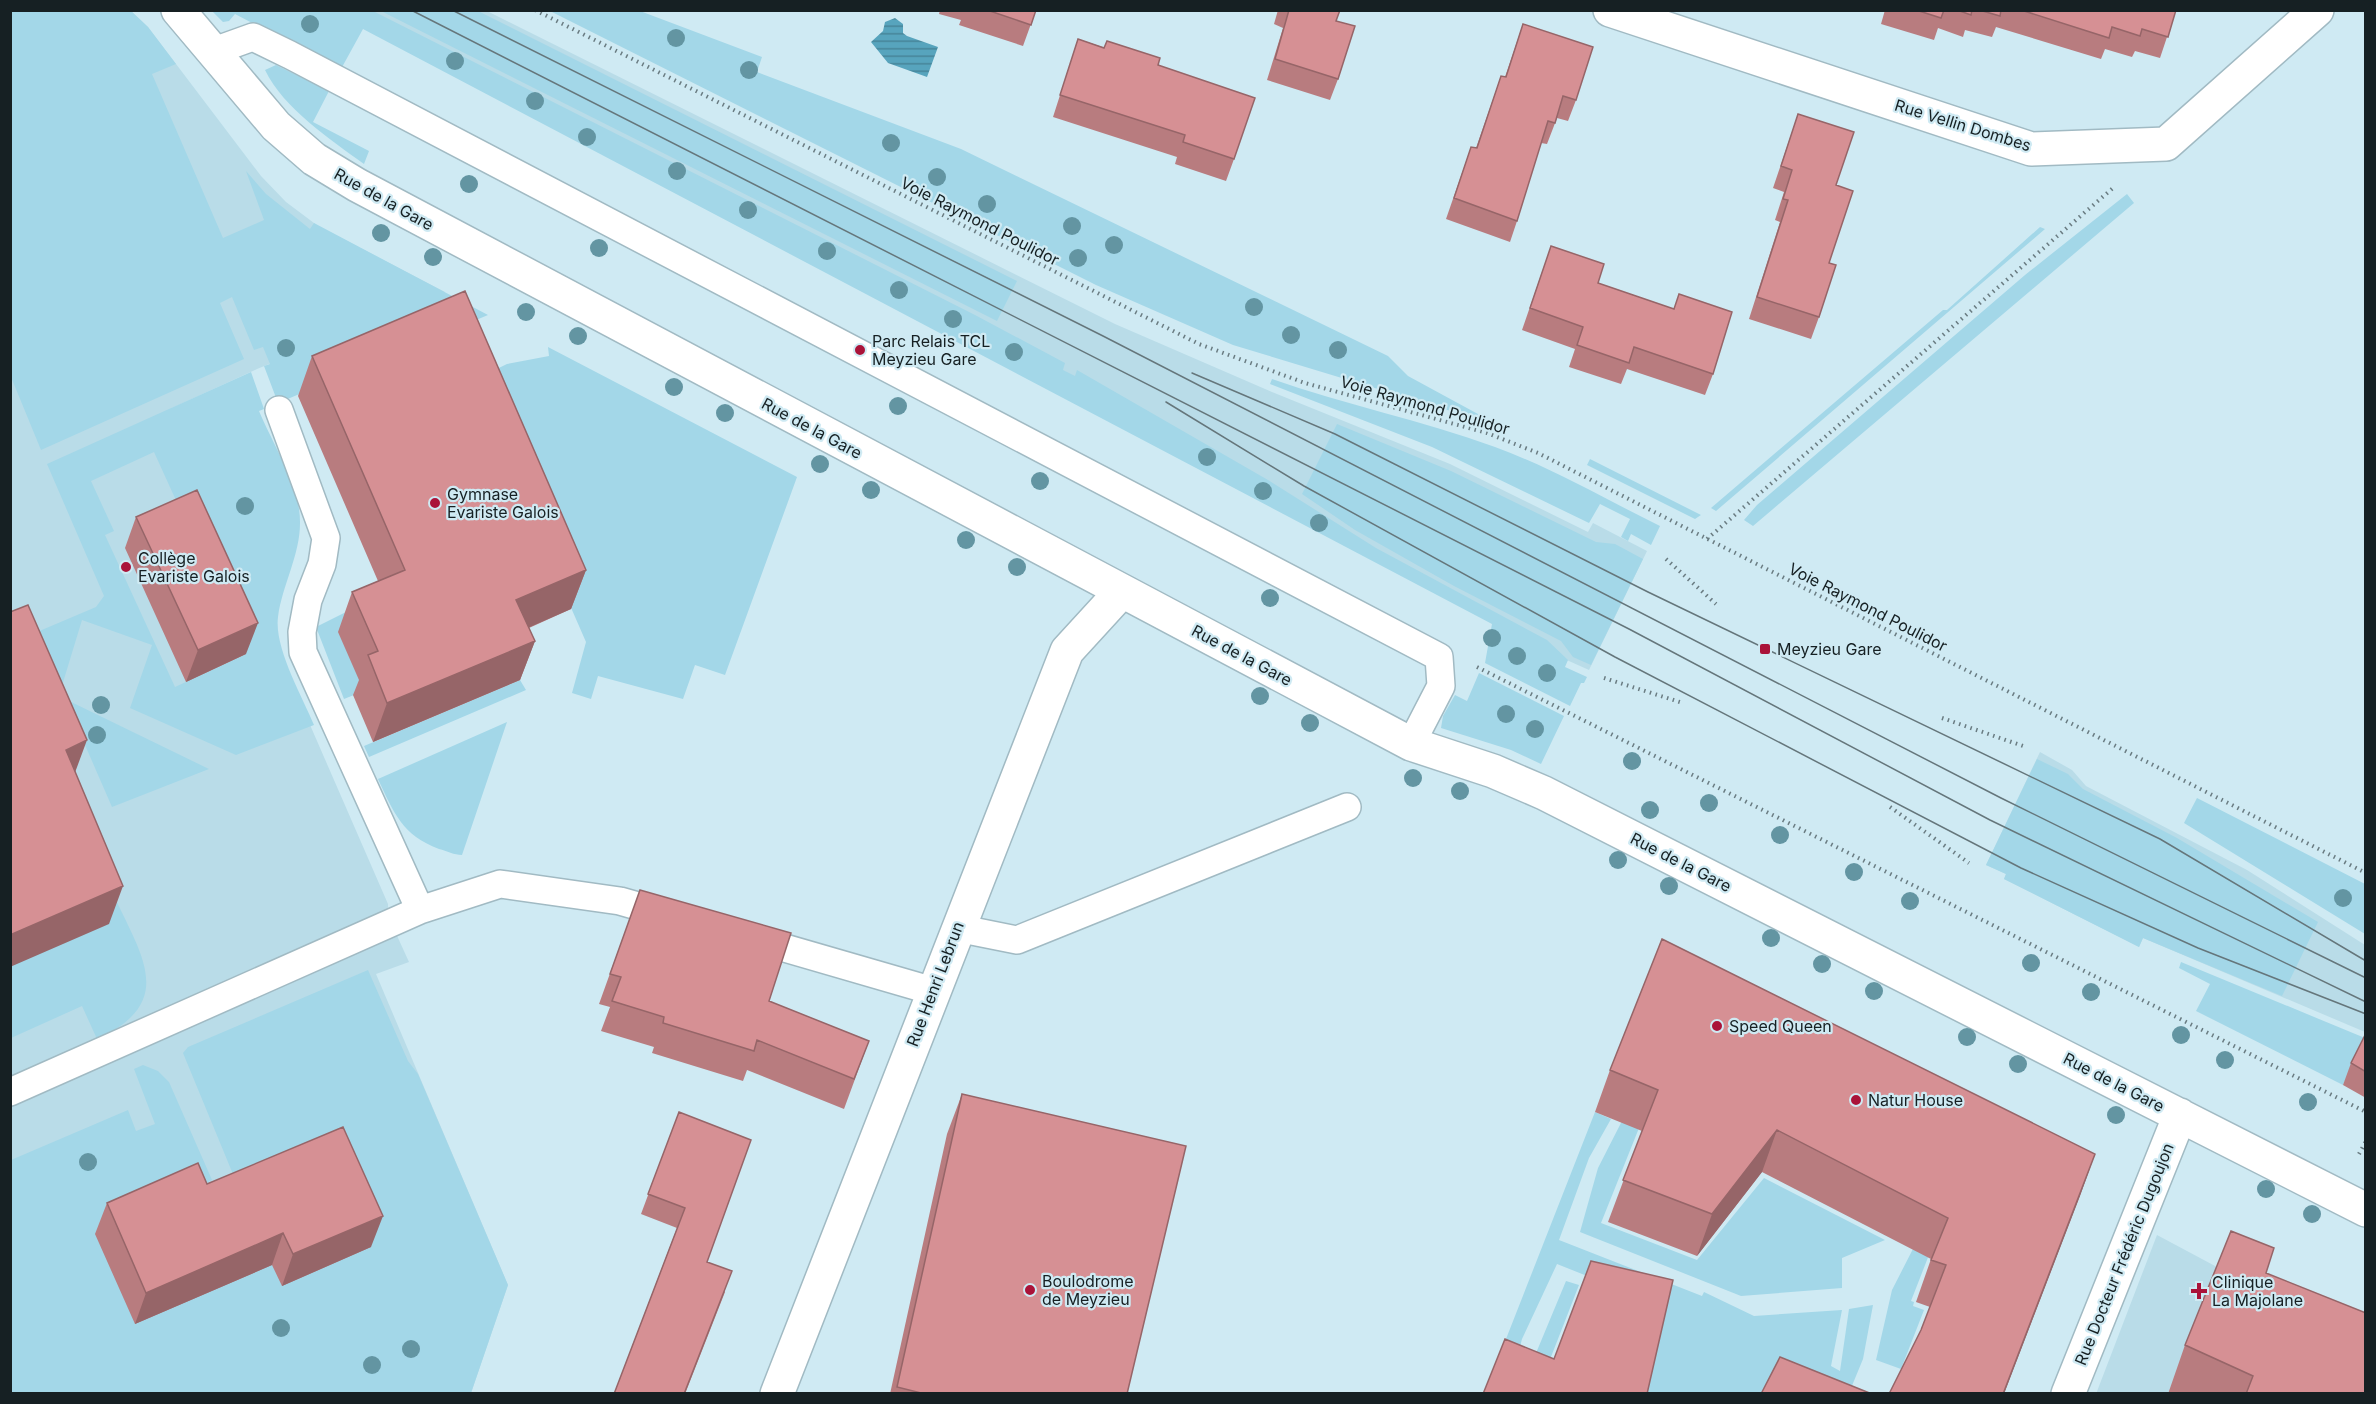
<svg xmlns="http://www.w3.org/2000/svg" width="2376" height="1404" font-family="Inter,sans-serif">
<style>
.built{fill:#b9dce8}
.green{fill:#a3d7e8;fill-rule:evenodd}
.water{fill:url(#water-rules)}
.lines{fill:none;stroke-linecap:round;stroke-linejoin:round}
.lane-casing{stroke:#a1bac3;stroke-width:30}
.street-casing{stroke:#a1bac3;stroke-width:36}
.path{stroke:#6a7c82;stroke-width:4;stroke-dasharray:1.5 4.5;stroke-linecap:butt}
.lane{stroke:#fff;stroke-width:27}
.street{stroke:#fff;stroke-width:33}
.tram{stroke:#65767b;stroke-width:1.5}
.tree{fill:#6395a2}
.wall{fill:#b87c7f}
.shaded-wall{fill:#966568}
.building{fill:#d69094;stroke:#966568;stroke-width:1.5}
.poi-dot{fill:#aa1339;stroke:#cfeaf3;stroke-width:2}
.labels{text-anchor:middle;dominant-baseline:central;stroke-width:4.5;stroke-linejoin:round;paint-order:stroke}
.street-label{font-size:16px;fill:#162023;stroke:#cfeaf3}
.poi-label{font-size:16px;fill:#162023;stroke:#cfeaf3;text-anchor:start}
</style>
<defs>
<pattern id="water-rules" width="6" height="5" patternUnits="userSpaceOnUse" patternTransform="scale(1.5)"><rect width="6" height="5" fill="#57a4bd"/><path d="M0 2.5h6" fill="none" stroke="#478599"/></pattern>
</defs>
<rect width="100%" height="100%" fill="#cfeaf3"/>
<path class="built" d="M 10,11 L 131,11 L 148,27 L 261,176 L 286,202 L 318,226 L 445,292 L 257,369 L 172,408 L 388,904 L 388,916 L 409,962 L 376,974 L 508,1285 L 471,1393 L 11,1393 Z
M 359,11 L 487,11 L 1115,324 L 1272,392 L 1450,464 L 1588,532 L 1593,523 L 1647,551 L 1589,670 L 1560,657 L 1062,370 L 1064,366 Z
M 2040,752 L 2072,770 L 2086,786 L 2247,870 L 2365,945 L 2365,1032 L 2143,938 L 2139,947 L 2004,879 L 2006,874 L 1986,865 Z
M 2157,1235 L 2365,1346 L 2365,1393 L 2096,1394 Z"/>
<path class="green" d="M 10,11 L 131,11 L 148,27 L 176,64 L 152,74 L 223,238 L 264,220 L 246,171 L 266,194 L 310,229 L 314,223 L 488,315 L 278,403 L 264,366 L 270,364 L 263,347 L 254,350 L 232,297 L 220,303 L 244,359 L 41,450 L 11,377 Z
M 212,11 L 373,11 L 975,315 L 1065,363 L 1063,370 L 1075,376 L 1077,370 L 1268,480 L 1376,548 L 1547,640 L 1568,660 L 1565,667 L 1587,677 L 1584,683 L 1581,683 L 1570,706 L 1485,663 L 1492,624 L 363,29 L 341,69 L 235,14 L 229,21 L 223,22 Z
M 381,11 L 478,11 L 1017,281 L 997,321 Z
M 550,11 L 640,11 L 762,57 L 757,72 L 961,149 L 1388,356 L 1408,376 L 1500,426 L 1233,345 L 1096,285 Z
M 276,65 L 329,91 L 313,122 L 369,151 L 364,164 C 330,139 284,109 265,70 Z
M 2127,194 L 2134,203 L 1753,526 L 1744,520 L 1757,505 L 2025,275 Z
M 2040,227 L 2045,229 L 1716,511 L 1711,508 L 1943,310 L 1947,310 Z
M 548,347 L 797,477 L 725,675 L 695,665 L 683,699 L 598,676 L 591,699 L 572,693 L 586,642 L 472,381 L 507,364 L 549,356 Z
M 251,372 L 264,409 L 259,411 C 271,440 295,479 299,509 C 305,548 283,580 278,617 C 274,648 302,696 314,725 L 236,755 L 130,708 L 152,645 L 82,620 L 61,689 L 37,632 L 96,607 L 104,596 L 47,464 ZM 154,452 L 246,654 L 175,687 L 105,535 L 114,531 L 91,481 Z
M 1272,379 C 1345,405 1422,420 1495,447 C 1552,468 1605,499 1660,526 L 1651,545 L 1631,534 L 1628,541 L 1621,537 L 1630,519 L 1600,504 L 1589,523 L 1432,447 L 1270,384 Z
M 1337,424 L 1451,471 L 1596,542 L 1615,544 L 1643,559 L 1591,665 L 1573,657 L 1561,641 L 1454,586 L 1355,530 L 1302,494 Z
M 1590,459 L 1701,515 L 1695,519 L 1587,465 Z
M 366,602 L 364,691 L 344,699 L 316,627 Z
M 1479,673 L 1564,716 L 1541,764 L 1511,750 L 1441,728 L 1443,716 L 1455,695 L 1467,701 Z
M 520,680 L 526,690 L 369,757 L 364,746 Z
M 65,699 L 209,769 L 112,807 Z
M 507,722 L 462,855 C 454,855 447,851 439,849 C 402,835 394,813 378,779 Z
M 2037,759 L 2068,774 L 2083,789 L 2177,838 L 2318,922 L 2282,996 L 2143,938 L 2139,947 L 2004,879 L 2006,874 L 1986,865 Z
M 2197,798 L 2365,884 L 2365,934 L 2184,823 Z
M 112,891 C 139,953 180,1001 97,1039 L 82,1006 L 11,1038 L 10,966 Z
M 2181,962 L 2365,1038 L 2343,1085 L 2196,1011 L 2210,984 L 2179,968 Z
M 368,970 L 408,1061 L 418,1074 L 508,1285 L 471,1393 L 11,1394 L 11,1160 L 128,1110 L 136,1131 L 155,1124 L 134,1069 L 143,1065 L 158,1071 L 169,1082 L 212,1180 L 187,1194 L 242,1196 L 183,1053 L 188,1047 Z
M 1648,1070 L 1661,1073 L 1601,1223 L 1697,1260 L 1764,1178 L 1885,1240 L 1842,1258 L 1842,1288 L 1741,1296 L 1580,1232 L 1598,1168 Z
M 1595,1112 L 1611,1119 L 1589,1158 L 1559,1240 L 1702,1296 L 1704,1292 L 1754,1316 L 1842,1310 L 1831,1366 L 1840,1371 L 1849,1309 L 1873,1305 L 1863,1359 L 1849,1393 L 1645,1393 L 1665,1307 L 1557,1264 L 1522,1339 L 1513,1374 L 1495,1367 Z
M 1934,1242 L 1911,1301 L 1914,1302 L 1913,1306 L 1924,1310 L 1901,1369 L 1876,1360 L 1892,1290 L 1916,1243 Z
M 1566,1281 L 1579,1285 L 1549,1362 L 1519,1394 Z"/>
<path class="water" d="M 895,18 L 903,24 L 903,33 L 907,36 L 938,47 L 927,77 L 888,63 L 871,42 L 883,31 L 885,22 Z"/>
<g class="lines">
<g class="lane-casing">
<path id="lane" d="M 214,51 L 253,37 L 290,55 L 1439,657 L 1441,686 L 1411,744
M 420,910 L 500,884 L 620,901 L 669,915
M 957,928 L 1017,940 L 1347,807
M 750,938 L 933,991
M 10,1092 L 420,910 L 303,652 L 302,632 L 308,600 L 322,564 L 326,538 L 279,410"/>
</g>
<g class="street-casing">
<path id="street" d="M 178,10 L 276,126 L 314,159 L 357,185 L 1411,744 L 1493,771 L 1544,793 L 2366,1210
M 1610,10 L 2031,149 L 2166,144 L 2317,10
M 777,1394 L 1067,651 L 1121,592
M 2068,1394 L 2180,1115"/>
</g>
<path class="path" d="M 535,10 L 1199,344 L 1305,383 L 1487,433 L 1538,453 L 2366,873
M 1707,539 L 2113,188
M 1666,559 L 1716,604
M 1477,667 L 2366,1112
M 1604,678 L 1683,703
M 1942,718 L 2026,747
M 1890,807 L 1969,863
M 2359,1154 L 2366,1141"/>
<use href="#lane" class="lane"/>
<use href="#street" class="street"/>
<path class="tram" d="M 411,10 L 1629,629 L 1990,820 L 2366,1002
M 452,10 L 1103,336 L 2001,798 L 2366,978
M 1192,373 L 1335,434 L 1648,592 L 2160,839 L 2366,961
M 1166,402 L 1304,486 L 1615,657 L 2021,868 L 2198,948 L 2366,1014"/>
</g>
<g class="tree">
<circle cx="310" cy="24" r="9"/>
<circle cx="676" cy="38" r="9"/>
<circle cx="455" cy="61" r="9"/>
<circle cx="749" cy="70" r="9"/>
<circle cx="535" cy="101" r="9"/>
<circle cx="587" cy="137" r="9"/>
<circle cx="891" cy="143" r="9"/>
<circle cx="677" cy="171" r="9"/>
<circle cx="937" cy="177" r="9"/>
<circle cx="469" cy="184" r="9"/>
<circle cx="987" cy="204" r="9"/>
<circle cx="748" cy="210" r="9"/>
<circle cx="1072" cy="226" r="9"/>
<circle cx="381" cy="233" r="9"/>
<circle cx="1114" cy="245" r="9"/>
<circle cx="599" cy="248" r="9"/>
<circle cx="827" cy="251" r="9"/>
<circle cx="433" cy="257" r="9"/>
<circle cx="1078" cy="258" r="9"/>
<circle cx="899" cy="290" r="9"/>
<circle cx="1254" cy="307" r="9"/>
<circle cx="526" cy="312" r="9"/>
<circle cx="953" cy="319" r="9"/>
<circle cx="1291" cy="335" r="9"/>
<circle cx="578" cy="336" r="9"/>
<circle cx="286" cy="348" r="9"/>
<circle cx="1338" cy="350" r="9"/>
<circle cx="1014" cy="352" r="9"/>
<circle cx="674" cy="387" r="9"/>
<circle cx="898" cy="406" r="9"/>
<circle cx="725" cy="413" r="9"/>
<circle cx="1207" cy="457" r="9"/>
<circle cx="820" cy="464" r="9"/>
<circle cx="1040" cy="481" r="9"/>
<circle cx="871" cy="490" r="9"/>
<circle cx="1263" cy="491" r="9"/>
<circle cx="245" cy="506" r="9"/>
<circle cx="1319" cy="523" r="9"/>
<circle cx="966" cy="540" r="9"/>
<circle cx="1017" cy="567" r="9"/>
<circle cx="1270" cy="598" r="9"/>
<circle cx="1492" cy="638" r="9"/>
<circle cx="1517" cy="656" r="9"/>
<circle cx="1547" cy="673" r="9"/>
<circle cx="1260" cy="696" r="9"/>
<circle cx="101" cy="705" r="9"/>
<circle cx="1506" cy="714" r="9"/>
<circle cx="1310" cy="723" r="9"/>
<circle cx="1535" cy="729" r="9"/>
<circle cx="97" cy="735" r="9"/>
<circle cx="1632" cy="761" r="9"/>
<circle cx="1413" cy="778" r="9"/>
<circle cx="1460" cy="791" r="9"/>
<circle cx="1709" cy="803" r="9"/>
<circle cx="1650" cy="810" r="9"/>
<circle cx="1780" cy="835" r="9"/>
<circle cx="1618" cy="860" r="9"/>
<circle cx="1854" cy="872" r="9"/>
<circle cx="1669" cy="886" r="9"/>
<circle cx="2343" cy="898" r="9"/>
<circle cx="1910" cy="901" r="9"/>
<circle cx="1771" cy="938" r="9"/>
<circle cx="2031" cy="963" r="9"/>
<circle cx="1822" cy="964" r="9"/>
<circle cx="1874" cy="991" r="9"/>
<circle cx="2091" cy="992" r="9"/>
<circle cx="2181" cy="1035" r="9"/>
<circle cx="1967" cy="1037" r="9"/>
<circle cx="2225" cy="1060" r="9"/>
<circle cx="2018" cy="1064" r="9"/>
<circle cx="2308" cy="1102" r="9"/>
<circle cx="2116" cy="1115" r="9"/>
<circle cx="88" cy="1162" r="9"/>
<circle cx="2266" cy="1189" r="9"/>
<circle cx="2312" cy="1214" r="9"/>
<circle cx="281" cy="1328" r="9"/>
<circle cx="411" cy="1349" r="9"/>
<circle cx="372" cy="1365" r="9"/>
</g>
<path class="wall" d="M 940,10 L 1036,10 L 1023,46 L 959,25 L 961,20 L 939,14 Z
M 1278,10 L 1340,10 L 1336,21 L 1338,79 L 1330,100 L 1267,80 L 1283,28 L 1274,24 Z
M 1885,10 L 2176,10 L 2160,58 L 2135,51 L 2132,57 L 2105,49 L 2101,59 L 1996,27 L 1992,37 L 1965,30 L 1963,37 L 1938,28 L 1934,40 L 1881,24 Z
M 1523,24 L 1576,100 L 1568,121 L 1557,118 L 1547,144 L 1541,143 L 1517,221 L 1510,242 L 1446,219 L 1471,147 L 1476,148 L 1501,76 L 1505,77 Z
M 1078,39 L 1158,65 L 1234,159 L 1226,181 L 1175,164 L 1177,157 L 1053,117 Z
M 1798,114 L 1836,185 L 1829,263 L 1819,317 L 1811,339 L 1749,319 L 1780,222 L 1775,220 L 1784,192 L 1773,188 Z
M 1551,246 L 1598,283 L 1674,309 L 1679,294 L 1713,374 L 1705,395 L 1627,369 L 1621,384 L 1569,367 L 1575,349 L 1522,330 Z
M 312,356 L 586,570 L 571,609 L 529,628 L 535,641 L 520,680 L 373,742 L 353,695 L 359,680 L 338,632 L 352,592 L 378,581 L 298,396 Z
M 136,517 L 246,654 L 186,682 L 125,548 Z
M 640,890 L 769,1001 L 869,1041 L 844,1109 L 747,1070 L 743,1081 L 652,1053 L 654,1047 L 601,1031 L 610,1007 L 599,1004 Z
M 2366,1033 L 2366,1098 L 2343,1085 L 2351,1063 Z
M 1610,1070 L 2080,1196 L 1921,1330 L 1930,1307 L 1916,1302 L 1931,1259 L 1762,1172 L 1697,1256 L 1608,1222 L 1642,1131 L 1595,1112 Z
M 962,1094 L 1127,1394 L 890,1394 L 947,1134 Z
M 679,1112 L 707,1262 L 725,1292 L 685,1394 L 614,1394 L 677,1228 L 641,1214 Z
M 207,1184 L 371,1247 L 282,1286 L 272,1265 L 135,1324 L 95,1234 L 107,1203 Z
M 2266,1273 L 2366,1394 L 2168,1394 L 2185,1345 Z"/>
<path class="shaded-wall" d="M 586,570 L 571,609 L 502,639 L 516,600 Z
M 258,623 L 246,654 L 186,682 L 198,650 Z
M 535,641 L 520,680 L 373,742 L 387,703 Z
M 87,740 L 73,778 L 66,750 Z
M 123,886 L 109,924 L 10,967 L 10,935 Z
M 1777,1130 L 1762,1172 L 1697,1256 L 1712,1214 Z
M 2095,1154 L 2080,1196 L 2004,1394 L 2003,1394 Z
M 383,1216 L 371,1247 L 282,1286 L 293,1254 Z
M 283,1233 L 272,1265 L 135,1324 L 146,1293 Z"/>
<path class="building" d="M 987,10 L 1036,10 L 1031,25 Z
M 1289,10 L 1340,10 L 1336,21 L 1355,26 L 1338,79 L 1275,59 Z
M 1916,10 L 1944,10 L 1941,18 Z
M 1957,10 L 1972,10 L 1971,15 Z
M 1979,10 L 2001,10 L 2000,16 Z
M 2021,10 L 2176,10 L 2168,37 L 2142,29 L 2140,36 L 2112,27 L 2109,38 Z
M 1523,24 L 1593,47 L 1576,100 L 1563,96 L 1555,123 L 1548,121 L 1517,221 L 1454,198 L 1471,147 L 1477,148 L 1501,76 L 1506,77 Z
M 1078,39 L 1104,48 L 1107,41 L 1160,58 L 1158,65 L 1255,98 L 1234,159 L 1183,142 L 1185,135 L 1060,95 Z
M 1798,114 L 1854,132 L 1836,185 L 1853,191 L 1829,263 L 1836,265 L 1819,317 L 1757,297 L 1788,200 L 1783,199 L 1792,170 L 1781,166 Z
M 1551,246 L 1604,264 L 1598,283 L 1674,309 L 1679,294 L 1732,312 L 1713,374 L 1634,347 L 1629,363 L 1577,345 L 1583,327 L 1530,308 Z
M 465,291 L 586,570 L 516,600 L 535,641 L 387,703 L 368,655 L 378,651 L 352,592 L 405,570 L 312,356 Z
M 197,490 L 258,623 L 198,650 L 136,517 Z
M 28,605 L 87,740 L 66,750 L 123,886 L 10,935 L 10,612 Z
M 640,890 L 791,933 L 769,1001 L 869,1041 L 854,1079 L 757,1040 L 754,1051 L 663,1023 L 664,1017 L 612,1001 L 621,977 L 610,974 Z
M 1662,939 L 2095,1154 L 2003,1394 L 1889,1394 L 1921,1330 L 1946,1265 L 1931,1260 L 1948,1218 L 1777,1130 L 1712,1214 L 1623,1180 L 1658,1090 L 1610,1070 Z
M 2366,1033 L 2366,1072 L 2351,1063 Z
M 962,1094 L 1186,1146 L 1127,1394 L 925,1394 L 897,1387 Z
M 679,1112 L 751,1140 L 707,1262 L 732,1271 L 684,1394 L 614,1394 L 685,1208 L 648,1194 Z
M 343,1127 L 383,1216 L 293,1254 L 283,1233 L 146,1293 L 107,1203 L 198,1163 L 207,1184 Z
M 2231,1231 L 2274,1248 L 2266,1273 L 2366,1313 L 2366,1394 L 2246,1394 L 2253,1376 L 2185,1345 Z
M 1591,1261 L 1673,1280 L 1647,1394 L 1483,1394 L 1505,1339 L 1554,1359 Z
M 1780,1357 L 1872,1394 L 1761,1394 Z"/>
<g class="poi-dot">
<circle cx="860" cy="350" r="6"/>
<circle cx="435" cy="503" r="6"/>
<circle cx="126" cy="567" r="6"/>
<rect x="1759" y="643" width="12" height="12" rx="3"/>
<circle cx="1717" cy="1026" r="6"/>
<circle cx="1856" cy="1100" r="6"/>
<circle cx="1030" cy="1290" r="6"/>
<path d="M2196 1282h6v6h6v6h-6v6h-6v-6h-6v-6h6z"/>
</g>
<g class="labels">
<g class="street-label">
<text transform="translate(1963 125) rotate(17)">Rue Vellin Dombes</text>
<text transform="translate(384 199) rotate(29)">Rue de la Gare</text>
<text transform="translate(980 221) rotate(27)">Voie Raymond Poulidor</text>
<text transform="translate(1425 405) rotate(16)">Voie Raymond Poulidor</text>
<text transform="translate(812 428) rotate(28)">Rue de la Gare</text>
<text transform="translate(1868 607) rotate(27)">Voie Raymond Poulidor</text>
<text transform="translate(1242 655) rotate(28)">Rue de la Gare</text>
<text transform="translate(1681 862) rotate(27)">Rue de la Gare</text>
<text transform="translate(935 984) rotate(-69)">Rue Henri Lebrun</text>
<text transform="translate(2114 1082) rotate(27)">Rue de la Gare</text>
<text transform="translate(2124 1254) rotate(-68)">Rue Docteur Frédéric Dugoujon</text>
</g>
<g class="poi-label">
<text x="872" y="341">Parc Relais TCL<tspan x="872" dy="18">Meyzieu Gare</tspan></text>
<text x="447" y="494">Gymnase<tspan x="447" dy="18">Evariste Galois</tspan></text>
<text x="138" y="558">Collège<tspan x="138" dy="18">Evariste Galois</tspan></text>
<text x="1777" y="649">Meyzieu Gare</text>
<text x="1729" y="1026">Speed Queen</text>
<text x="1868" y="1100">Natur House</text>
<text x="1042" y="1281">Boulodrome<tspan x="1042" dy="18">de Meyzieu</tspan></text>
<text x="2212" y="1282">Clinique<tspan x="2212" dy="18">La Majolane</tspan></text>
</g>
</g>
<rect width="2376" height="1404" fill="none" stroke="#162023" stroke-width="24"/>
</svg>
